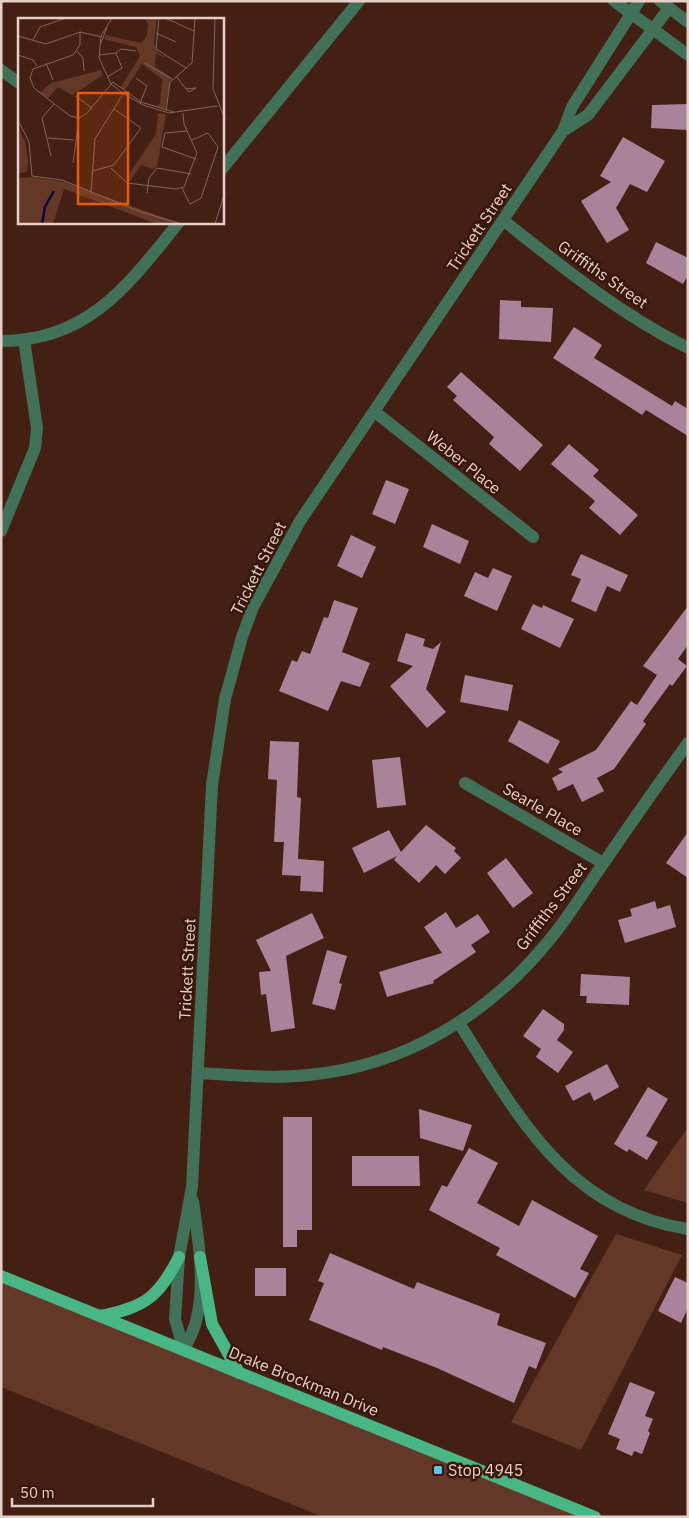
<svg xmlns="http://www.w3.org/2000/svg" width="689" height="1518" font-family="'IBM Plex Sans',sans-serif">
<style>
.green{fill:#633828}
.building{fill:#aa839b}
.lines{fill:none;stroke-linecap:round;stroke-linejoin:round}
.minor{stroke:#417159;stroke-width:12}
.major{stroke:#49b685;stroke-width:12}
.poi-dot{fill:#5dc7e8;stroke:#381609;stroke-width:2}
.labels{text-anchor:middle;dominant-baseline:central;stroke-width:5;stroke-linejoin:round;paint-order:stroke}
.street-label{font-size:16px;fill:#e7cfc7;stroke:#381609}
.poi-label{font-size:16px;fill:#e7cfc7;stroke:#381609;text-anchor:start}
.inset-river{fill:none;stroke:#0f0836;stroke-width:2.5}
.inset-road{fill:none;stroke:#85665b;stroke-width:1}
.view{fill:#e8590c;fill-opacity:0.15;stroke:#e8590c;stroke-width:2.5}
.inset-edge{fill:none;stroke:#e7cfc7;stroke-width:2.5}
</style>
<rect width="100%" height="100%" fill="#432013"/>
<path class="green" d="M 688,1127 L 688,1203 L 644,1190 Z
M 616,1234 L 682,1255 L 581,1450 L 511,1422 Z
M 1,1282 L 595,1517 L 323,1517 L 1,1387 Z"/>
<path class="building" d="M 688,104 L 688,130 L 651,128 L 652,105 Z
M 623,137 L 665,161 L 647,192 L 630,184 L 616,208 L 629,230 L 607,243 L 581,201 L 611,182 L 600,176 Z
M 656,242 L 688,258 L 688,275 L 683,284 L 646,263 Z
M 500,300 L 521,301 L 521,307 L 553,308 L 551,342 L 499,339 Z
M 574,327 L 602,345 L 594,358 L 672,406 L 675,401 L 688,409 L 688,436 L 646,410 L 642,415 L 553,358 Z
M 461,372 L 543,445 L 520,471 L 489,444 L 494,437 L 453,400 L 457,396 L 447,387 Z
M 569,444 L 599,470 L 593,476 L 638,515 L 620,535 L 589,508 L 595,501 L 551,464 Z
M 386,480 L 409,489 L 395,524 L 372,514 Z
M 432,524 L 469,541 L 460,564 L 423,547 Z
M 351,535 L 376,547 L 362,578 L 337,566 Z
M 581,554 L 628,575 L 620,592 L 607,586 L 596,612 L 571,601 L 581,579 L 571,575 Z
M 493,568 L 512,576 L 497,611 L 464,596 L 475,572 L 488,578 Z
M 334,600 L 358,608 L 342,652 L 370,663 L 360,687 L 341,681 L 328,711 L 279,691 L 292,660 L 297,662 L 302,651 L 310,654 L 324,617 L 328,618 Z
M 533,604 L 542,608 L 543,605 L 574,619 L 560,648 L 521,629 Z
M 688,606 L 688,645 L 678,659 L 687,666 L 672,686 L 670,684 L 643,721 L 646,724 L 614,769 L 597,778 L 604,791 L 582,802 L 573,784 L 558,791 L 552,778 L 563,772 L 558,769 L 596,750 L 631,701 L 637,705 L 657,675 L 643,666 Z
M 406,633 L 425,639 L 423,646 L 433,649 L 441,642 L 426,689 L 446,712 L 427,728 L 390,686 L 413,666 L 397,661 Z
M 465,675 L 513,685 L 508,711 L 460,702 Z
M 519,720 L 560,741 L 548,764 L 508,741 Z
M 270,741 L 299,742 L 297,797 L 301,798 L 298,859 L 324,861 L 323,892 L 300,891 L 301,876 L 282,875 L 284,842 L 274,842 L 277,780 L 268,779 Z
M 400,757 L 406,805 L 377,808 L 372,760 Z
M 426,825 L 456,848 L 454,851 L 461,858 L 445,874 L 436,865 L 419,883 L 394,860 L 397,856 L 364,873 L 352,848 L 389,830 L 401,852 Z
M 688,832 L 688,878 L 666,863 Z
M 506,858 L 533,893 L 513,908 L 487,873 Z
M 655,901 L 657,909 L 670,905 L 676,927 L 625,943 L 618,920 L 632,916 L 630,909 Z
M 446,912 L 456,928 L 478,914 L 490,932 L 471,945 L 476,952 L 433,981 L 434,983 L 387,997 L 379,972 L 442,953 L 424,927 Z
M 312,913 L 324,938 L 286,956 L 295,1028 L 271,1032 L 266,994 L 261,995 L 259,972 L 271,971 L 256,940 Z
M 327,950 L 347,956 L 339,983 L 342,984 L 335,1010 L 312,1004 Z
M 581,974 L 630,977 L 629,1005 L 586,1003 L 587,996 L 580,996 Z
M 543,1009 L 564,1024 L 564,1030 L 557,1040 L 573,1052 L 558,1073 L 536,1057 L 541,1049 L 523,1036 Z
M 607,1064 L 619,1087 L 594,1101 L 590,1092 L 573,1101 L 565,1086 Z
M 648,1087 L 668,1099 L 646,1136 L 658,1142 L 647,1160 L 629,1149 L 627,1152 L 614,1144 Z
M 419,1109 L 472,1125 L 463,1151 L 420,1138 Z
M 283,1117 L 312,1117 L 312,1230 L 297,1230 L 297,1247 L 283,1247 Z
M 469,1148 L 498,1163 L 477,1203 L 519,1226 L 532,1200 L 598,1236 L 580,1269 L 589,1273 L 575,1298 L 496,1255 L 500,1248 L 429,1210 L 442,1185 L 447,1187 Z
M 352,1156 L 419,1156 L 420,1186 L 352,1186 Z
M 330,1253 L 414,1289 L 417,1282 L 500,1314 L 497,1325 L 546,1343 L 536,1369 L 529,1366 L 514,1403 L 437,1368 L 383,1347 L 382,1350 L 309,1320 L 324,1283 L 318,1281 Z
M 255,1268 L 286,1268 L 286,1296 L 255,1296 Z
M 675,1277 L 688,1283 L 688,1308 L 681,1323 L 658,1311 Z
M 630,1382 L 655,1392 L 645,1416 L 653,1419 L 648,1431 L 650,1433 L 642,1454 L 634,1451 L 632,1456 L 616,1449 L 620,1439 L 608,1434 Z"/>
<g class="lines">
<path class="minor" d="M 614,1 L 688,55
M 660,1 L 688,22
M 1,70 L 19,83
M 563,131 L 588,115 L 669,8
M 222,169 L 359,1
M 503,220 C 562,267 620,314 688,348
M 1,341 C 89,341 129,284 179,222
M 375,412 L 533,537
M 1,531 L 35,448 L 37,428 L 24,340
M 465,783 L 603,863
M 459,1023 C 518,1116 567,1211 688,1229
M 198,1073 C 234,1075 271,1079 308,1075 C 406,1066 490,1014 551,938 C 570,915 586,888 603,864 C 631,823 659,783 688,743
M 184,1350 L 175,1319 L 179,1257 L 192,1187 L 212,785 L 225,699 L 242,637 L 253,607 L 300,521 L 563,131 L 572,107 L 639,1
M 184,1350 C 188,1341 194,1331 196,1321 C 206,1285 198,1237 193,1201"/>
<path class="major" d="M 200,1257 L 212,1324 L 239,1373
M 1,1276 L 595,1517
M 100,1316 C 145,1307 158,1298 179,1257"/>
</g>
<rect class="poi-dot" x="433" y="1465" width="10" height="10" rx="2.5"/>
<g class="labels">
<g class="street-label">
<text transform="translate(479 227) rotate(-56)">Trickett Street</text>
<text transform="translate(603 274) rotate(35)">Griffiths Street</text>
<text transform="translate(464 462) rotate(39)">Weber Place</text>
<text transform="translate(258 568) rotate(-63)">Trickett Street</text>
<text transform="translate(543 809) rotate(30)">Searle Place</text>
<text transform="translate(551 906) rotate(-53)">Griffiths Street</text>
<text transform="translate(187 969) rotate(-87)">Trickett Street</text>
<text transform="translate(304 1381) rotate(22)">Drake Brockman Drive</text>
</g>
<g class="poi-label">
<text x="448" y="1470">Stop 4945</text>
</g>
</g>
<g transform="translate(18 18)">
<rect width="206" height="206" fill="#432013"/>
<path d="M 139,0 L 136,26 L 139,34 L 149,40 L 138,36 L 137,49 L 153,59 L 147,91 L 137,88 L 142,86 L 144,61 L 124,46 L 107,72 L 103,69 L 122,38 L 118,29 L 86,21 L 88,17 L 123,25 L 129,18 L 130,5 L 127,2 ZM 83,52 L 85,57 L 54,77 L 40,69 L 30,80 L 22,75 L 33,65 ZM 140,95 L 148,96 L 139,148 L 135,151 L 123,147 L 112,163 L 107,162 L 138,116 ZM 0,108 L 7,124 L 10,143 L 9,154 L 0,155 ZM 15,159 L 46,164 L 164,206 L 139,206 L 46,171 L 35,206 L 0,206 L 0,160 Z" fill="#633828"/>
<path class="inset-river" d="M 24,206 L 27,189 L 36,173"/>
<path class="inset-road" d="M 94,0 L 83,18 L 81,40 L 93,66 L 103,74 L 125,87 L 151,95 L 199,88M 141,0 L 138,31 L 168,50M 147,0 L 176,13M 197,0 L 195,71 L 207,101M 62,14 L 62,27 L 55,37 L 15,51 L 12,60 L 16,70 L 52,98 L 61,100 L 69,95 L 95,64M 138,15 L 158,24M 0,18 L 28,26 L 62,14 L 84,19M 15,22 L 22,9 L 48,0M 83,25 L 89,9M 59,33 L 65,40 L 66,53M 98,35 L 103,31 L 118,33M 0,37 L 15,42 L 19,48M 81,37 L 98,35 L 104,50 L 89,59M 28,45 L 35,62M 127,45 L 154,61M 158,58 L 168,71 L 178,70 L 171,74 L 168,71M 118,60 L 129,68 L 122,85M 95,64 L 123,84 L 156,94M 57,78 L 74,90M 148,93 L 152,64 L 174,45 L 177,0M 0,102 L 11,124 L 14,158M 169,113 L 147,115 L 144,129 L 178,141M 30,120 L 56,122M 33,138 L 24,100 L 36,86M 55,145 L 61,100M 93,150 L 109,165 L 158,171 L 166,169 L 179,135 L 166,106 L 165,95M 75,153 L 96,147 L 123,110 L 96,91M 14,158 L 44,162 L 123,194 L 164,206M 164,170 L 172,186 L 183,180 L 200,129 L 190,115 L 174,122M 73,174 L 77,121 L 105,76M 129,175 L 131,160 L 139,150 L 173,156M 197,206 L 207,174"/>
<path class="view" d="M 60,75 L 110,75 L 110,186 L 60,186 Z"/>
<rect width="206" height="206" class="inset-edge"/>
</g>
<rect width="689" height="1518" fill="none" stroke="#e7cfc7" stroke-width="5"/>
<path d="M12 1498v8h141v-8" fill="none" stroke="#e7cfc7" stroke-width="2.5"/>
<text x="20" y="1498" font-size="15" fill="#e7cfc7" stroke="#381609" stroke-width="4" paint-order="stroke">50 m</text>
</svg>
